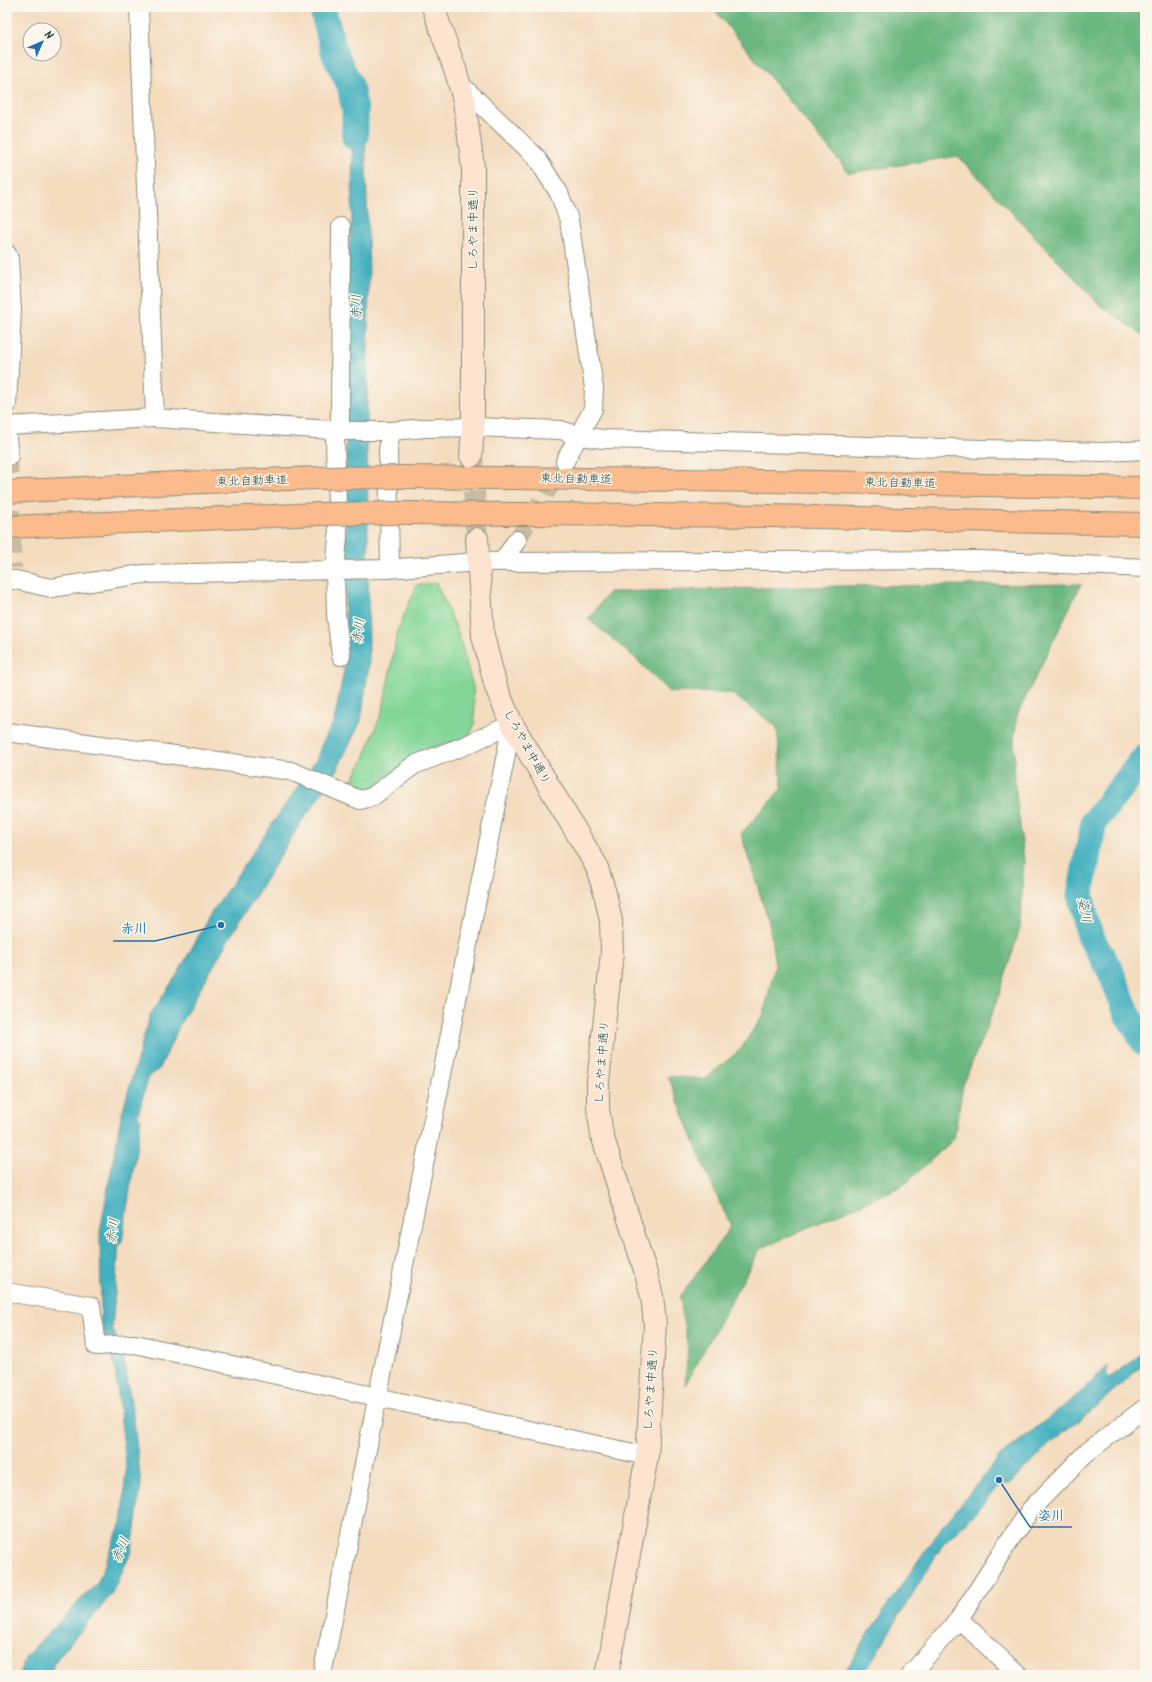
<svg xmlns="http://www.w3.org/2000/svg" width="1152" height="1682" font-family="Kalam,'Klee One',sans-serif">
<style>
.green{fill:#83d697;stroke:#518a66}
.forest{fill:#6ab780;stroke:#447a5a}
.water{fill:#42b0bf;stroke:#30767a}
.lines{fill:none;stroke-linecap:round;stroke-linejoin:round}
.river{stroke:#42b0bf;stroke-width:27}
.street-tunnel{stroke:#c9bca3;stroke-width:18;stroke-dasharray:18 9;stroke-linecap:butt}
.secondary-tunnel{stroke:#c9bca3;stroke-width:22;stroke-dasharray:22 11;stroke-linecap:butt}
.street-casing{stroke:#8a8c7a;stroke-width:20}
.secondary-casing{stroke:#8a8c7a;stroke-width:24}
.highway-casing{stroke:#8a8c7a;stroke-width:24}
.street{stroke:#fff;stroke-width:18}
.secondary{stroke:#fde4d1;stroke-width:22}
.highway{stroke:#fbbb8c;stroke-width:22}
.highway-bridge-casing{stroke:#8a8c7a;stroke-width:24;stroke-linecap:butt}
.highway-bridge{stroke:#fbbb8c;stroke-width:22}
.labels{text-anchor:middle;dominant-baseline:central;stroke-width:3;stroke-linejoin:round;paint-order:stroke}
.street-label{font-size:12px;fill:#1f3d34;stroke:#fbf7ec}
.water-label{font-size:13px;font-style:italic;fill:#2a605e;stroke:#fbf7ec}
.leader{fill:none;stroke:#1f6fb2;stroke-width:1.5}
.callout-dot{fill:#1f6fb2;stroke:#fbf7ec;stroke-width:1.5}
.callout-label{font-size:13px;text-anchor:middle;font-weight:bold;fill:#1f6fb2;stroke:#fbf7ec;stroke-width:3;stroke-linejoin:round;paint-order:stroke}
</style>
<rect width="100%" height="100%" fill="#fbf7ec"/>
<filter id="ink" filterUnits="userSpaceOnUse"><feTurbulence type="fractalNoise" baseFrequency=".025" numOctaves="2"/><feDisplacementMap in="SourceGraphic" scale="8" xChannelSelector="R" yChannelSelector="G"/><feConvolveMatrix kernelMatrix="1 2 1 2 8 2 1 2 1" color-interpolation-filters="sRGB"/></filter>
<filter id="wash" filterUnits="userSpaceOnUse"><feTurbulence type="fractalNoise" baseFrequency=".012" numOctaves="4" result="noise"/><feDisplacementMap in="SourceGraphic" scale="16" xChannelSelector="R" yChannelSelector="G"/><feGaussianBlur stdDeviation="0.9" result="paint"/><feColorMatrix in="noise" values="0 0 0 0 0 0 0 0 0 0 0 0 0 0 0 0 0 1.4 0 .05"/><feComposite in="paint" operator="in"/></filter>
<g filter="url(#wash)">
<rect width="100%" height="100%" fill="#f4dcbf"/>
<path class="green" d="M 436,583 L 458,632 L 473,687 L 475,724 L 469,737 L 423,750 L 386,777 L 370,791 L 348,787 L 363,761 L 383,709 L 398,629 L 417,585 Z"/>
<path class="forest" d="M 712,7 L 1145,7 L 1145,336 L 1101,306 L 958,156 L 849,173 Z
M 1081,584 L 1017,715 L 1014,742 L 1015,783 L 1024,861 L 1020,928 L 998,998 L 963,1085 L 954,1139 L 904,1185 L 760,1249 L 685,1385 L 688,1349 L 680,1297 L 731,1226 L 710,1181 L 668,1076 L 705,1079 L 740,1050 L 764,1013 L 775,966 L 769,923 L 741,834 L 782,788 L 777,727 L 731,693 L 669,692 L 634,657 L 588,619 L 609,592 L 841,586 Z"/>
<path class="water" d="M 353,91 L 365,131 L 369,273 L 367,409 L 369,664 L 361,721 L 334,776 L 300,824 L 229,939 L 180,1024 L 160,1068 L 148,1078 L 138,1116 L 141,1119 L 122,1241 L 119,1245 L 112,1328 L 123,1353 L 134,1421 L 141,1485 L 132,1551 L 111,1595 L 57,1659 L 49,1675 L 19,1675 L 26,1656 L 98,1582 L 123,1517 L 126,1466 L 115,1367 L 101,1326 L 100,1232 L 121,1117 L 150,1015 L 177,975 L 210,915 L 316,760 L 321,746 L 334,721 L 347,655 L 345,611 L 347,275 L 352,217 Z
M 1145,1350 L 1145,1363 L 1085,1416 L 1052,1442 L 1009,1484 L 1000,1484 L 978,1510 L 942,1546 L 868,1667 L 862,1670 L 858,1675 L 843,1675 L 872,1628 L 935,1536 L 999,1457 L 1080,1393 L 1108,1366 L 1106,1375 L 1109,1378 L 1130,1363 Z"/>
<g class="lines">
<path class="river" d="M 322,7 L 335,55 L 350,85 L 355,110 L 355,137
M 1145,758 L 1141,762 L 1094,822 L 1080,895 L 1090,936 L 1110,970 L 1128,1015 L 1145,1043"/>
</g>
</g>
<g filter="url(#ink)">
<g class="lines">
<path class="street-tunnel" d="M 9,456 L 13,568
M 517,540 L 561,469"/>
<path class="secondary-tunnel" d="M 472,458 L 477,539"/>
<g class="street-casing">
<path id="street" d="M 139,7 L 155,418
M 460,84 L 536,157 L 559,193 L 569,220 L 594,388 L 593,409 L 565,461
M 341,227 L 340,421 L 335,442 L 338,537 L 335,571 L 336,615 L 341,656
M 7,254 L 9,259 L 12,311 L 7,405
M 7,426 L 155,418 L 346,431 L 391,431 L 426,428 L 473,427 L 561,430 L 579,436 L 603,439 L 1104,452 L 1145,450
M 7,438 L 9,456
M 502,562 L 517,540
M 390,569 L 388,450 L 391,431
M 7,580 L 16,580 L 51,588 L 143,574 L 385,569 L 478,562 L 980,560 L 1145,568
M 7,732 L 291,771 L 360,800 L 372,797 L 414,765 L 464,746 L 512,724
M 7,1292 L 91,1306 L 96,1346 L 135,1344 L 647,1456
M 959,1619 L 1018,1675
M 322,1675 L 512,724
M 910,1675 L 959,1619 L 1011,1538 L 1031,1509 L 1086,1453 L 1145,1408"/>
</g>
<g class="secondary-casing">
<path id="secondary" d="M 433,7 L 456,72 L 464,100 L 473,167 L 473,427 L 471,456
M 477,539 L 483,636 L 496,687 L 512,724 L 596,865 L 605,893 L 611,921 L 612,953 L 598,1082 L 598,1109 L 602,1135 L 645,1270 L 652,1296 L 655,1324 L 647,1456 L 607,1675"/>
</g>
<g class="highway-casing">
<path id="highway" d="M 403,477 L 765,481 L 1145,488
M 7,492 L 178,483 L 319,478
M 402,513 L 770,516 L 1145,524
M 7,527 L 319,514"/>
</g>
<use href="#street" class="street"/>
<use href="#secondary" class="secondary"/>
<use href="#highway" class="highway"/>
<g class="highway-bridge-casing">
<path id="highway-bridge" d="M 319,478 L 403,477
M 319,514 L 402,513"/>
</g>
<use href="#highway-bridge" class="highway-bridge"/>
</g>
</g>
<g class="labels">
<g class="street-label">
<text transform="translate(473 229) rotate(-90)">しろやま中通り</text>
<text transform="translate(576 479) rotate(1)">東北自動車道</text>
<text transform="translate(252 481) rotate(-2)">東北自動車道</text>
<text transform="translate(900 483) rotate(1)">東北自動車道</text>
<text transform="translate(527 747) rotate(61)">しろやま中通り</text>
<text transform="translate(602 1062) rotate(-86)">しろやま中通り</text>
<text transform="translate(651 1389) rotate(-86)">しろやま中通り</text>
</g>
<g class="water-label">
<text transform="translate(357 307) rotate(-91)">赤川</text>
<text transform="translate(359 631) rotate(-84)">赤川</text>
<text transform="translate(1084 910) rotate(79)">姿川</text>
<text transform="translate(113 1231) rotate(-82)">赤川</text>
<text transform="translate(121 1550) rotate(-67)">赤川</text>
</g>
</g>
<path class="leader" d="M221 925L155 941H113M999 1480L1030 1527H1072"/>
<g class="callout-dot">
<circle cx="221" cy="925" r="4"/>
<circle cx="999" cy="1480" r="4"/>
</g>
<g class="callout-label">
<text x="134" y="933">赤川</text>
<text x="1051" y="1520">姿川</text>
</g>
<rect width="1152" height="1682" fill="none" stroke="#fbf7ec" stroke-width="24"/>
<g transform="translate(42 42) rotate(45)"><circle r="19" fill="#fbf7ec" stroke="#a3ada2"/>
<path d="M0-3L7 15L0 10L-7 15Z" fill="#1f6fb2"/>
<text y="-6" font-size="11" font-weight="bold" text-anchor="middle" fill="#1f3d34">N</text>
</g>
</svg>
